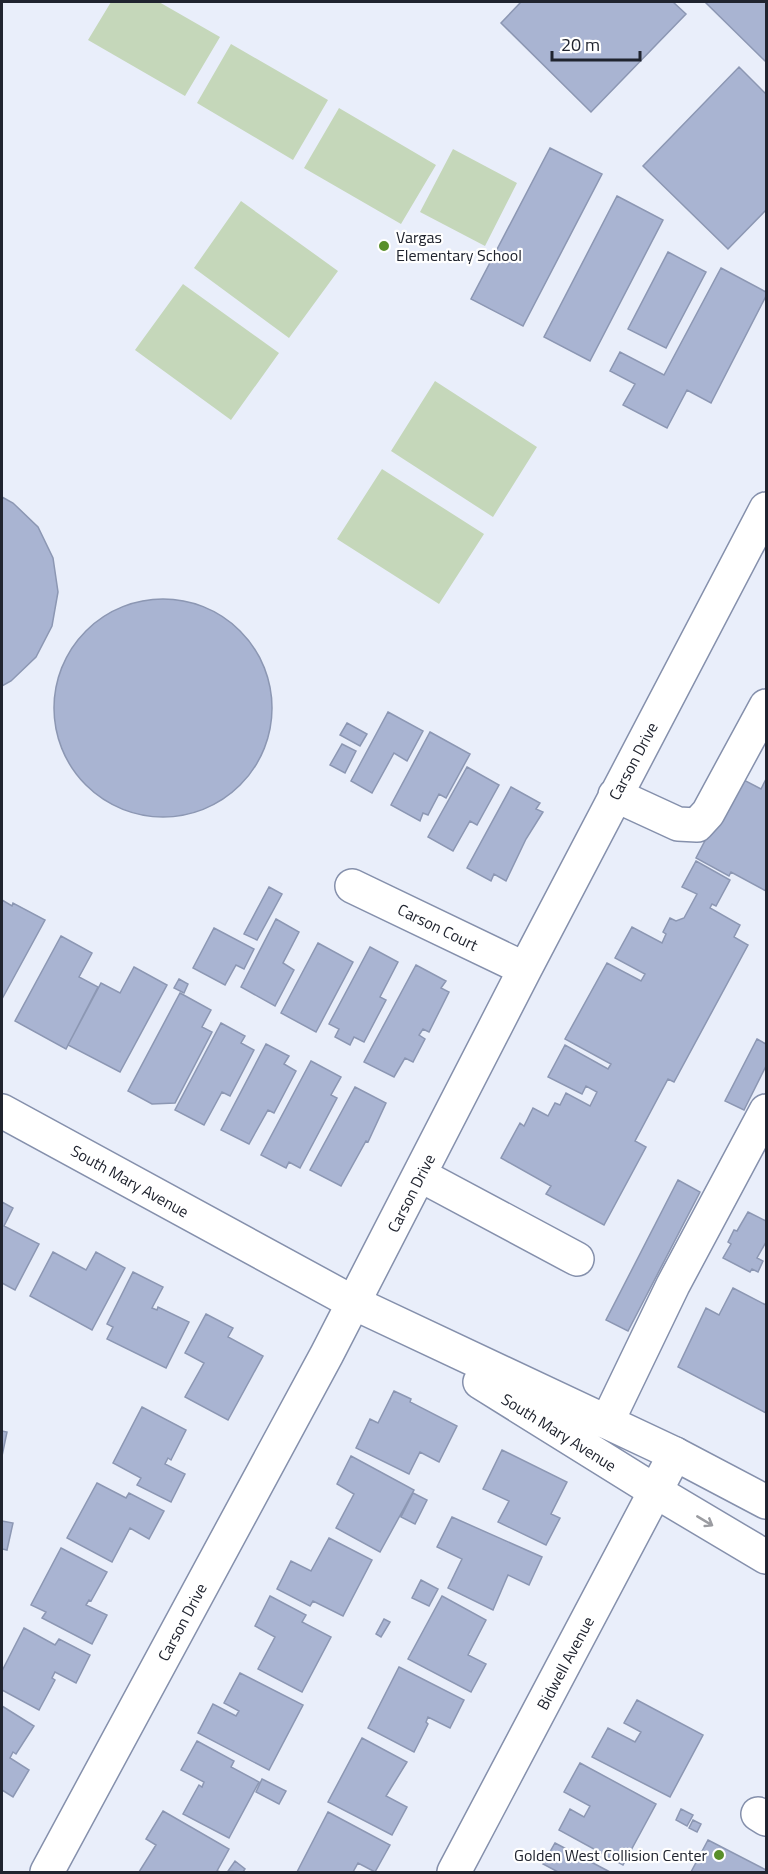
<svg xmlns="http://www.w3.org/2000/svg" width="768" height="1874" font-family="'Titillium Web',sans-serif">
<style>
.green{fill:#c5d7ba}
.building{fill:#a9b4d2;stroke:#8c97b3;stroke-width:1.5}
.lines{fill:none;stroke-linecap:round;stroke-linejoin:round}
.minor-casing{stroke:#8590ac;stroke-width:36}
.major-casing{stroke:#8590ac;stroke-width:36}
.minor{stroke:#fff;stroke-width:33}
.major{stroke:#fff;stroke-width:33}
.oneway{stroke:#9b9ca1}
.poi-dot{fill:#598f2a;stroke:#fff;stroke-width:2}
.labels{text-anchor:middle;dominant-baseline:central;stroke-width:4.5;stroke-linejoin:round;paint-order:stroke}
.poi-label{font-size:16px;fill:#20242f;stroke:#fff;text-anchor:start}
.street-label{font-size:16px;fill:#20242f;stroke:#fff}
</style>
<rect width="100%" height="100%" fill="#e9eefa"/>
<path class="green" d="M 111,2 L 159,2 L 220,37 L 185,96 L 88,40 Z
M 231,44 L 328,100 L 293,160 L 197,103 Z
M 339,108 L 436,165 L 401,224 L 304,168 Z
M 453,149 L 517,183 L 485,246 L 420,212 Z
M 241,201 L 338,271 L 289,338 L 194,268 Z
M 183,284 L 279,353 L 231,420 L 135,350 Z
M 435,381 L 537,447 L 493,517 L 391,451 Z
M 382,469 L 484,534 L 439,604 L 337,539 Z"/>
<path class="building" d="M 521,2 L 673,2 L 686,14 L 591,112 L 501,23 Z
M 705,2 L 766,2 L 766,62 Z
M 739,67 L 766,94 L 766,210 L 728,249 L 643,166 Z
M 550,148 L 602,174 L 523,326 L 471,299 Z
M 617,196 L 663,220 L 590,361 L 544,337 Z
M 668,252 L 706,272 L 666,348 L 628,329 Z
M 721,268 L 766,292 L 766,296 L 711,403 L 687,390 L 667,428 L 623,405 L 635,384 L 610,371 L 620,352 L 664,375 Z
M 2,497 L 13,503 L 38,527 L 53,558 L 58,592 L 52,626 L 36,657 L 11,681 L 2,686 Z
M54 708a109 109 0 1 1 218 0a109 109 0 1 1-218 0Z
M 388,712 L 423,731 L 407,761 L 394,753 L 372,793 L 351,781 Z
M 347,723 L 367,734 L 360,746 L 340,735 Z
M 430,732 L 470,754 L 446,798 L 439,794 L 428,815 L 423,813 L 420,821 L 391,805 Z
M 342,744 L 356,751 L 345,773 L 330,765 Z
M 467,767 L 499,785 L 477,825 L 470,821 L 453,851 L 428,837 Z
M 766,779 L 766,891 L 731,872 L 729,876 L 696,858 L 733,787 L 744,780 L 761,789 Z
M 511,787 L 540,803 L 536,809 L 543,812 L 526,839 L 506,881 L 494,874 L 491,881 L 467,868 Z
M 696,861 L 730,880 L 716,906 L 712,904 L 710,908 L 740,925 L 734,937 L 748,945 L 674,1082 L 668,1079 L 635,1141 L 646,1147 L 604,1225 L 546,1194 L 551,1186 L 501,1158 L 520,1123 L 524,1126 L 533,1108 L 548,1116 L 555,1103 L 560,1105 L 566,1093 L 590,1106 L 597,1092 L 586,1086 L 582,1094 L 548,1077 L 565,1045 L 608,1069 L 611,1064 L 565,1039 L 607,963 L 641,981 L 645,974 L 615,958 L 632,927 L 662,943 L 666,934 L 663,932 L 670,918 L 676,921 L 684,918 L 697,894 L 682,887 Z
M 269,887 L 282,894 L 257,940 L 244,934 Z
M 2,900 L 12,906 L 13,903 L 45,920 L 2,999 Z
M 276,919 L 299,932 L 283,963 L 294,970 L 275,1006 L 241,987 Z
M 214,928 L 254,949 L 244,969 L 236,965 L 225,985 L 193,968 Z
M 61,936 L 92,953 L 79,977 L 98,987 L 66,1049 L 15,1021 Z
M 318,943 L 353,962 L 316,1032 L 281,1013 Z
M 370,947 L 398,962 L 380,997 L 386,1000 L 364,1042 L 354,1037 L 350,1045 L 335,1037 L 339,1029 L 329,1024 Z
M 416,965 L 446,981 L 441,988 L 449,992 L 429,1032 L 423,1029 L 419,1035 L 425,1039 L 413,1062 L 405,1058 L 394,1077 L 364,1062 Z
M 134,967 L 167,985 L 120,1072 L 68,1045 L 101,983 L 120,993 Z
M 179,979 L 188,984 L 184,993 L 174,988 Z
M 180,993 L 211,1010 L 202,1027 L 212,1032 L 175,1103 L 152,1104 L 128,1091 Z
M 221,1023 L 245,1036 L 241,1043 L 254,1050 L 230,1096 L 222,1092 L 204,1125 L 175,1110 Z
M 757,1039 L 766,1044 L 766,1066 L 744,1110 L 725,1101 Z
M 266,1044 L 289,1056 L 284,1064 L 296,1071 L 274,1113 L 268,1110 L 249,1144 L 221,1130 Z
M 311,1061 L 341,1077 L 331,1095 L 337,1098 L 300,1168 L 289,1162 L 286,1168 L 261,1155 Z
M 355,1087 L 386,1103 L 368,1142 L 366,1141 L 341,1186 L 310,1170 Z
M 678,1180 L 700,1192 L 628,1331 L 606,1320 Z
M 2,1202 L 13,1208 L 4,1226 L 39,1244 L 15,1290 L 2,1283 Z
M 748,1212 L 766,1221 L 766,1242 L 757,1258 L 763,1261 L 758,1272 L 752,1269 L 750,1272 L 723,1258 L 731,1244 L 728,1242 L 734,1230 L 737,1231 Z
M 53,1252 L 86,1270 L 96,1252 L 125,1268 L 92,1330 L 30,1296 Z
M 133,1272 L 163,1287 L 152,1308 L 157,1310 L 158,1307 L 189,1322 L 166,1368 L 107,1339 L 113,1327 L 107,1324 Z
M 733,1288 L 766,1305 L 766,1413 L 678,1367 L 706,1308 L 719,1315 Z
M 206,1314 L 233,1328 L 228,1337 L 263,1356 L 228,1420 L 185,1397 L 204,1363 L 185,1353 Z
M 394,1391 L 411,1399 L 410,1402 L 457,1426 L 439,1462 L 420,1452 L 409,1474 L 356,1448 L 370,1419 L 378,1423 Z
M 142,1407 L 186,1430 L 171,1460 L 168,1458 L 165,1464 L 185,1474 L 171,1502 L 137,1485 L 141,1478 L 113,1463 Z
M 2,1431 L 7,1432 L 2,1456 Z
M 502,1450 L 567,1482 L 551,1514 L 560,1518 L 546,1545 L 498,1522 L 509,1501 L 483,1489 Z
M 351,1456 L 414,1490 L 380,1552 L 336,1528 L 354,1494 L 337,1484 Z
M 97,1483 L 126,1498 L 129,1493 L 164,1511 L 149,1539 L 130,1528 L 112,1562 L 67,1538 Z
M 413,1493 L 427,1500 L 415,1524 L 401,1517 Z
M 452,1517 L 542,1557 L 529,1585 L 508,1575 L 493,1610 L 448,1588 L 462,1559 L 437,1547 Z
M 2,1521 L 13,1523 L 7,1550 L 2,1549 Z
M 329,1538 L 372,1560 L 343,1616 L 313,1601 L 310,1606 L 277,1589 L 291,1561 L 311,1571 Z
M 61,1548 L 107,1572 L 91,1601 L 89,1600 L 86,1605 L 107,1615 L 92,1644 L 42,1618 L 46,1612 L 31,1605 Z
M 421,1580 L 438,1589 L 429,1606 L 412,1598 Z
M 270,1596 L 306,1615 L 302,1622 L 331,1637 L 302,1692 L 258,1669 L 275,1637 L 255,1626 Z
M 442,1596 L 486,1620 L 468,1655 L 486,1664 L 471,1692 L 408,1659 Z
M 384,1619 L 390,1622 L 381,1637 L 376,1634 Z
M 24,1628 L 55,1645 L 59,1639 L 90,1655 L 76,1683 L 55,1672 L 52,1678 L 55,1680 L 39,1710 L 2,1690 L 2,1671 Z
M 399,1667 L 464,1700 L 450,1728 L 428,1717 L 426,1722 L 428,1724 L 414,1752 L 368,1728 Z
M 240,1673 L 303,1705 L 269,1770 L 198,1733 L 213,1704 L 236,1716 L 239,1711 L 224,1703 Z
M 637,1700 L 703,1735 L 670,1797 L 592,1757 L 608,1728 L 635,1742 L 641,1732 L 624,1723 Z
M 2,1706 L 34,1726 L 16,1754 L 13,1752 L 10,1758 L 29,1770 L 13,1797 L 2,1790 Z
M 362,1738 L 407,1762 L 386,1796 L 407,1807 L 392,1835 L 328,1802 Z
M 197,1741 L 234,1761 L 231,1767 L 259,1782 L 229,1838 L 183,1814 L 199,1785 L 202,1787 L 204,1782 L 181,1770 Z
M 580,1763 L 656,1804 L 623,1865 L 559,1830 L 570,1809 L 584,1817 L 590,1806 L 564,1792 Z
M 262,1779 L 286,1791 L 279,1804 L 256,1792 Z
M 681,1809 L 693,1815 L 687,1826 L 676,1820 Z
M 163,1811 L 229,1849 L 217,1871 L 221,1872 L 139,1872 L 156,1845 L 146,1839 Z
M 328,1812 L 390,1845 L 375,1872 L 358,1863 L 353,1872 L 297,1872 Z
M 693,1820 L 701,1824 L 697,1832 L 689,1828 Z
M 708,1840 L 766,1870 L 766,1872 L 691,1872 Z
M 555,1843 L 610,1872 L 558,1872 L 543,1864 Z
M 235,1861 L 245,1869 L 243,1872 L 228,1871 Z"/>
<g class="lines">
<g class="minor-casing">
<path id="minor" d="M 615,795 L 678,824 L 697,825 L 708,813 L 766,706
M 352,886 L 525,969
M 420,1175 L 577,1259
M 607,1422 L 673,1285 L 766,1111
M 758,1814 L 766,1819
M 47,1872 L 327,1354 L 525,969 L 766,509
M 454,1872 L 675,1454"/>
</g>
<g class="major-casing">
<path id="major" d="M 2,1111 L 354,1303 L 675,1454 L 766,1502
M 480,1382 L 655,1491 L 766,1557"/>
</g>
<use href="#minor" class="minor"/>
<use href="#major" class="major"/>
</g>
<defs><path id="oneway-shaft" d="M-6 0H5M1.5-3L5.5 0L1.5 3" fill="none" stroke-width="1.6" stroke-linecap="round" stroke-linejoin="round" transform="scale(1.5)"/></defs>
<use class="oneway" href="#oneway-shaft" transform="translate(705 1521) rotate(31)"/>
<g class="poi-dot">
<circle cx="384" cy="246" r="6"/>
<circle cx="719" cy="1855" r="6"/>
</g>
<g class="labels">
<g class="poi-label">
<text x="396" y="237">Vargas<tspan x="396" dy="18">Elementary School</tspan></text>
<text x="707" y="1855" text-anchor="end">Golden West Collision Center</text>
</g>
<g class="street-label">
<text transform="translate(633 761) rotate(-62)">Carson Drive</text>
<text transform="translate(438 927) rotate(26)">Carson Court</text>
<text transform="translate(130 1181) rotate(29)">South Mary Avenue</text>
<text transform="translate(411 1193) rotate(-63)">Carson Drive</text>
<text transform="translate(559 1432) rotate(32)">South Mary Avenue</text>
<text transform="translate(182 1622) rotate(-62)">Carson Drive</text>
<text transform="translate(565 1663) rotate(-62)">Bidwell Avenue</text>
</g>
</g>
<rect width="768" height="1874" fill="none" stroke="#20242f" stroke-width="6"/>
<path d="M552 51v9h88v-9" fill="none" stroke="#20242f" stroke-width="3"/>
<text x="561" y="51" font-size="18" fill="#20242f" stroke="#ffffff" stroke-width="4.5" paint-order="stroke">20 m</text>
</svg>
